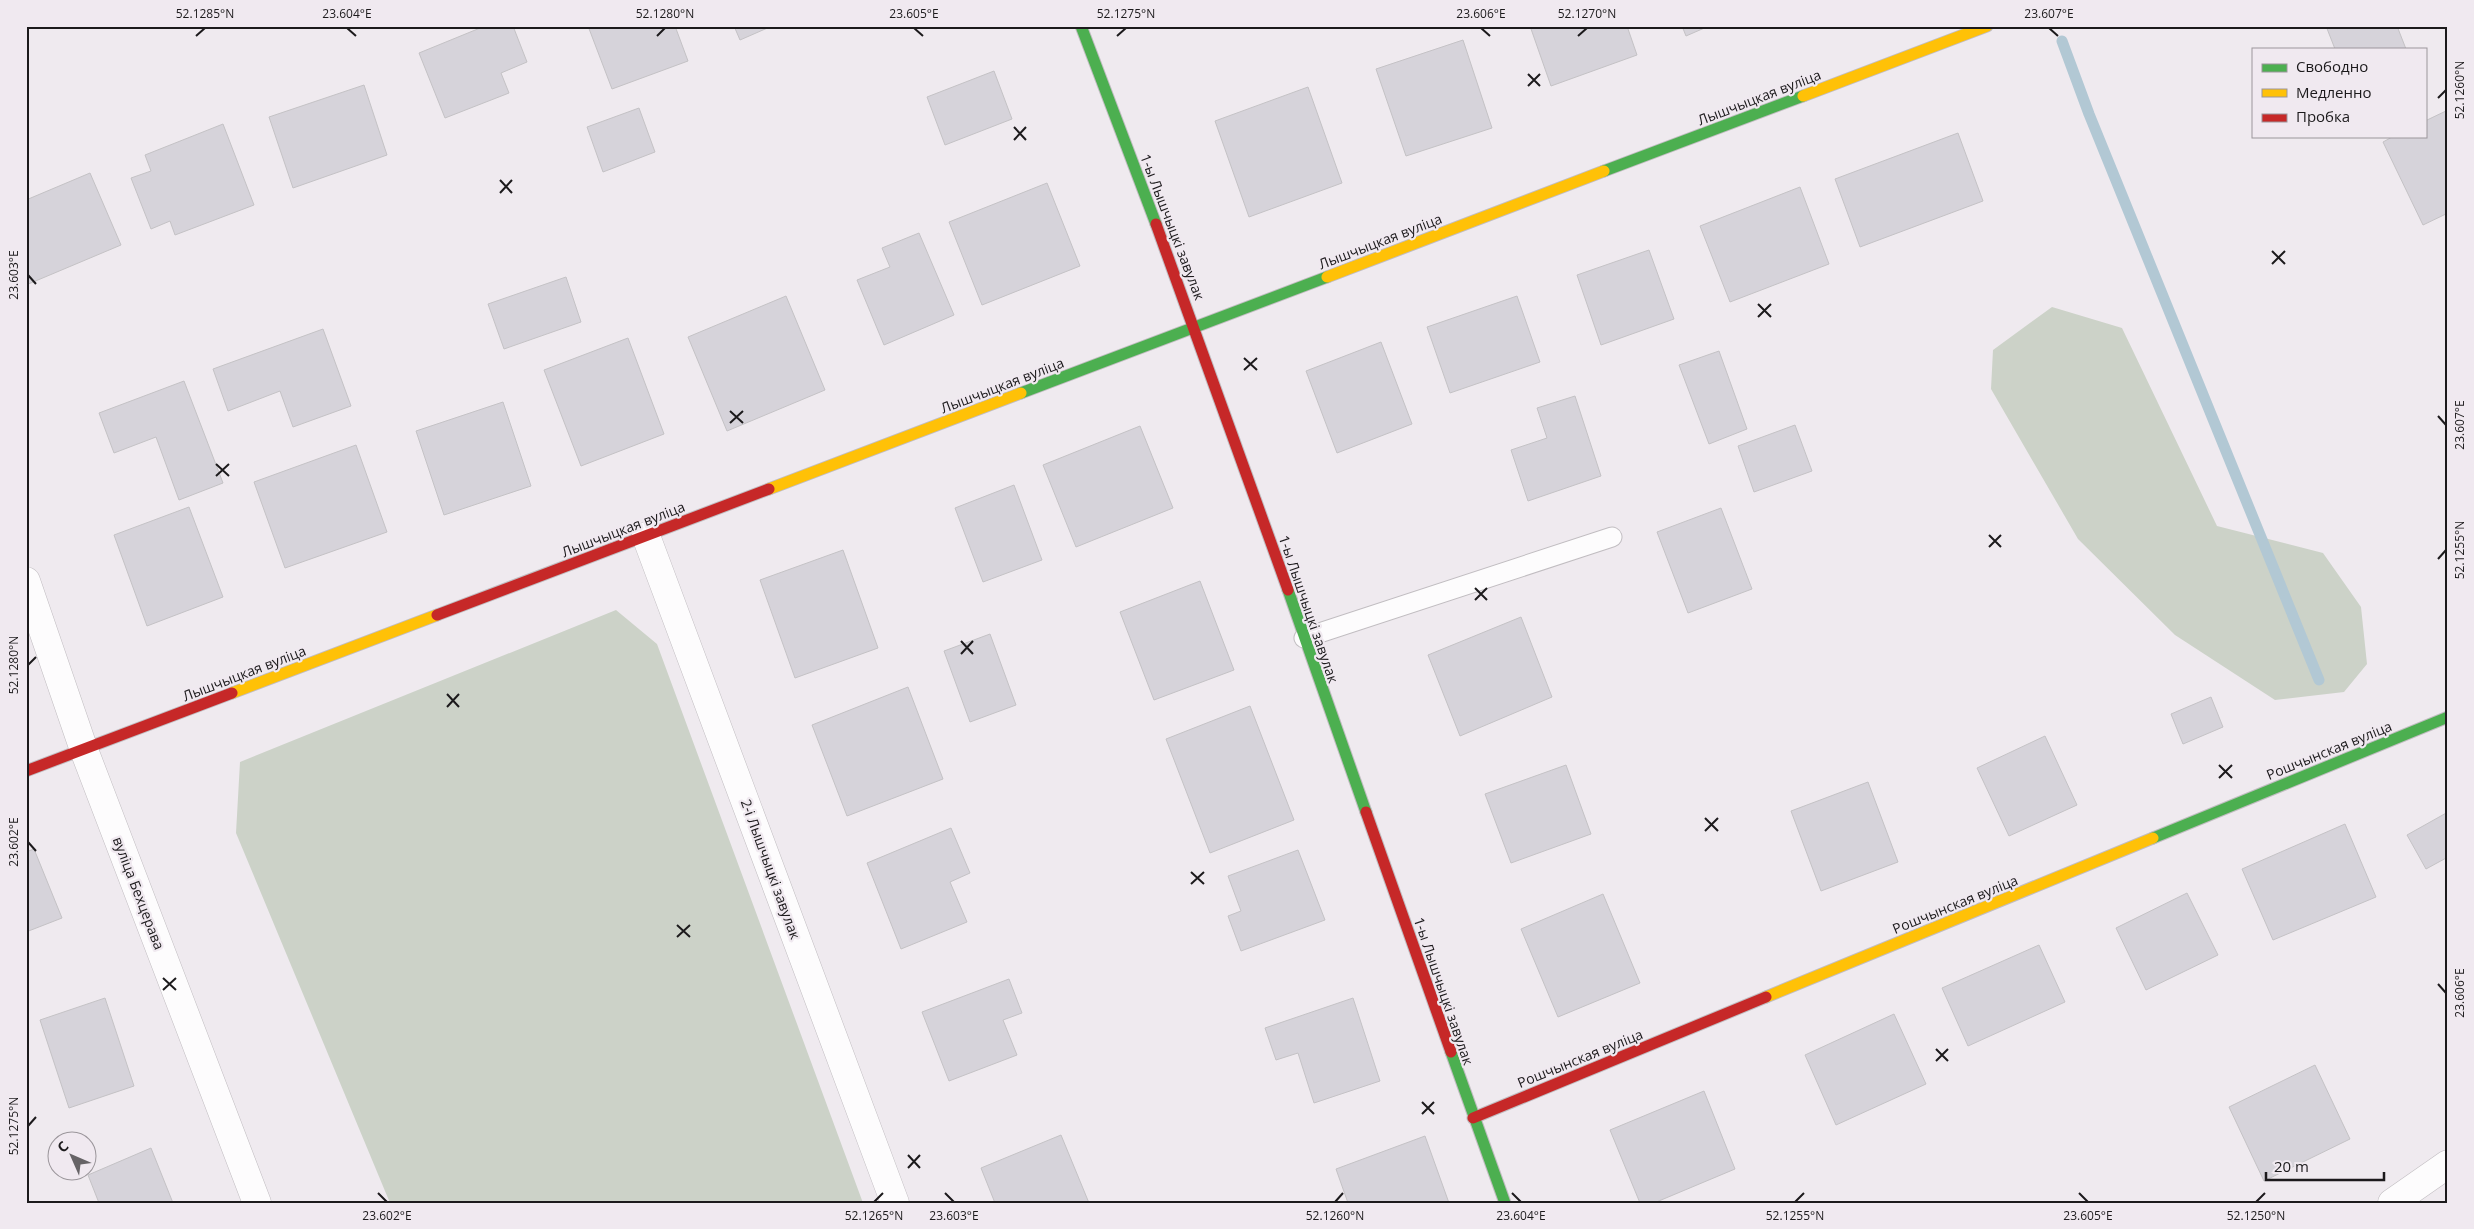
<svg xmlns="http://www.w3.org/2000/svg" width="2474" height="1229" font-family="'Open Sans',sans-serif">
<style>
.green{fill:#ccd2c8}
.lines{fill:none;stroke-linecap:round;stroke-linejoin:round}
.stream{stroke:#b2c8d4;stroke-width:11}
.building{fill:#d6d3da;stroke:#c4c2c5}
.lane-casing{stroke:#c1bdc1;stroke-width:21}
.street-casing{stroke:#c1bdc1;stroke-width:29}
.fast-casing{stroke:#c1bdc1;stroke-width:13}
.slow-casing{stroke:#c1bdc1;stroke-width:13}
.jam-casing{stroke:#c1bdc1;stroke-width:13}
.lane{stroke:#fdfcfd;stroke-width:19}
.street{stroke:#fdfcfd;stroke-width:28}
.fast{stroke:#4caf50;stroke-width:11}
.slow{stroke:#ffc107;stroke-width:11}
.jam{stroke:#c62828;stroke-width:11}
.ticks{fill:none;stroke:#1c1a1c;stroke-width:2}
.labels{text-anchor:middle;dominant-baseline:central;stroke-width:4.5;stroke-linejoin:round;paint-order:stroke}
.street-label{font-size:14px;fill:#1c1a1c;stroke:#f0e9f0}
.neatline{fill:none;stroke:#1c1a1c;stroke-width:2}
.ticks-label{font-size:12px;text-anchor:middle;fill:#1c1a1c}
</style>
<rect width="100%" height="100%" fill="#efeaef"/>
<path class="green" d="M 2052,307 L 2122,328 L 2217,526 L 2323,553 L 2361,607 L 2367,664 L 2344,692 L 2275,700 L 2175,635 L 2078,539 L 1991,389 L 1993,350 Z
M 616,610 L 657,644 L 863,1203 L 390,1203 L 236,833 L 240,762 Z"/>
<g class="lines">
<path class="stream" d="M 2062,41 L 2089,114 L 2319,680"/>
</g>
<path class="building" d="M 485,26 L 513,26 L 527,62 L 501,73 L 509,93 L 445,118 L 419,53 Z
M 588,26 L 675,26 L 688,61 L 612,89 Z
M 734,26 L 772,26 L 740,40 Z
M 1530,26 L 1627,26 L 1637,55 L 1551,86 Z
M 1682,26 L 1709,26 L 1686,36 Z
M 2326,26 L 2397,26 L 2406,49 L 2335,49 Z
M 1463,40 L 1492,128 L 1406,156 L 1376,69 Z
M 994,71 L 1012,119 L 945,145 L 927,97 Z
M 364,85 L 387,155 L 293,188 L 269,117 Z
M 1308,87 L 1342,183 L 1249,217 L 1215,121 Z
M 639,108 L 655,152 L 603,172 L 587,127 Z
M 2448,110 L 2448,213 L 2423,225 L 2383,142 L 2394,136 L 2425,136 L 2425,121 Z
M 223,124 L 254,205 L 175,235 L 170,221 L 151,229 L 131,178 L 151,171 L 145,155 Z
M 1958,133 L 1983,201 L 1860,247 L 1835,179 Z
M 90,173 L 121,245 L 26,285 L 26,200 Z
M 1047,183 L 1080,266 L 982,305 L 949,222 Z
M 1800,187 L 1829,264 L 1730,302 L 1700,226 Z
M 919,233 L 954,315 L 884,345 L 857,280 L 890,267 L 882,248 Z
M 1649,250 L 1674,319 L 1601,345 L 1577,275 Z
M 566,277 L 581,322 L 504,349 L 488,304 Z
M 786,296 L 825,390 L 727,431 L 688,337 Z
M 1517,296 L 1540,362 L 1450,393 L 1427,327 Z
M 323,329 L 351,406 L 293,427 L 280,391 L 228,411 L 213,369 Z
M 628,338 L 664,434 L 581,466 L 544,370 Z
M 1381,342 L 1412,424 L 1337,453 L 1306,371 Z
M 1719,351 L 1747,429 L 1709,444 L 1679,365 Z
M 184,381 L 223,483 L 179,500 L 156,437 L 114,453 L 99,413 Z
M 1575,396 L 1601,476 L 1528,501 L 1511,450 L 1547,438 L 1537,408 Z
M 503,402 L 531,486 L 444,515 L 416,431 Z
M 1795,425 L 1812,471 L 1754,492 L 1738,446 Z
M 1140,426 L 1173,508 L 1076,547 L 1043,465 Z
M 356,445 L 387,532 L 285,568 L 254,482 Z
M 1014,485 L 1042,560 L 983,582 L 955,508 Z
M 189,507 L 223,597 L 147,626 L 114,535 Z
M 1721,508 L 1752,589 L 1688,613 L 1657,532 Z
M 843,550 L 878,648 L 795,678 L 760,580 Z
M 1200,581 L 1234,670 L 1154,700 L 1120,612 Z
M 1521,617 L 1552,697 L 1460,736 L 1428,655 Z
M 990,634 L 1016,705 L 970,722 L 944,651 Z
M 908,687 L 943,779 L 847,816 L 812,725 Z
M 2211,697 L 2223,727 L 2183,744 L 2171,714 Z
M 1250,706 L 1294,820 L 1210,853 L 1166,739 Z
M 2045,736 L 2077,805 L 2009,836 L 1977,768 Z
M 1566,765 L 1591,834 L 1511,863 L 1485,794 Z
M 1868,782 L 1898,862 L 1821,891 L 1791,811 Z
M 2448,812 L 2448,857 L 2426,869 L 2407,835 Z
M 2345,824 L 2376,897 L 2273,940 L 2242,869 Z
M 951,828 L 970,873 L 950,882 L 967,922 L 901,949 L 867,863 Z
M 34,849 L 62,918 L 26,932 L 26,852 Z
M 1298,850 L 1325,920 L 1241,951 L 1228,916 L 1241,911 L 1228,876 Z
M 2187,893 L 2218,955 L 2146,990 L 2116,928 Z
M 1603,894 L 1640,983 L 1558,1017 L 1521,929 Z
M 2039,945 L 2065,1002 L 1968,1046 L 1942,988 Z
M 1009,979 L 1022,1013 L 1003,1020 L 1017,1055 L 949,1081 L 922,1012 Z
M 105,998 L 134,1086 L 69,1108 L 40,1020 Z
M 1353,998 L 1380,1081 L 1314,1103 L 1298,1053 L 1276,1060 L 1265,1028 Z
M 1894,1014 L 1926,1084 L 1836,1125 L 1805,1055 Z
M 2315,1065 L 2350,1139 L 2264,1181 L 2229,1107 Z
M 1704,1091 L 1735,1169 L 1654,1203 L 1640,1203 L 1610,1130 Z
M 1061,1135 L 1089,1203 L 995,1203 L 981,1168 Z
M 1425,1136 L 1449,1203 L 1348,1203 L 1336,1169 Z
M 151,1148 L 173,1203 L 99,1203 L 88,1175 Z"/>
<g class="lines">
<g class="lane-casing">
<path id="lane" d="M 1304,638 L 1612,537"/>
</g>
<g class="street-casing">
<path id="street" d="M 646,536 L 895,1203
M 26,581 L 84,750 L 257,1203
M 2392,1203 L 2448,1164"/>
</g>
<g class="fast-casing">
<path id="fast" d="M 1081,26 L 1156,224
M 1604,171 L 1803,96
M 1021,393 L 1327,277
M 1288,590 L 1366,812
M 2153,838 L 2448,717
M 1451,1052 L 1505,1203"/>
</g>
<g class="slow-casing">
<path id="slow" d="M 1803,96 L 1987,26
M 1327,277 L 1604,171
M 769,489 L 1021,393
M 232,693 L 437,615
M 1766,997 L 2153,838"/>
</g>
<g class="jam-casing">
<path id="jam" d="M 1156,224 L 1288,590
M 437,615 L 769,489
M 26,771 L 232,693
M 1366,812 L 1451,1052
M 1473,1118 L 1766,997"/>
</g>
<use href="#lane" class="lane"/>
<use href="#street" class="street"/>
<use href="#fast" class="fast"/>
<use href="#slow" class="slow"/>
<use href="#jam" class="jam"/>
</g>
<path class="ticks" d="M 347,28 L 356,36M 914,28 L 923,36M 1481,28 L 1490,36M 2049,28 L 2058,36M 196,36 L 205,28M 657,36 L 665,28M 1117,36 L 1126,28M 1578,36 L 1587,28M 1528,74 L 1540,86M 1528,86 L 1540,74M 2438,98 L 2446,90M 1014,127 L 1026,140M 1014,140 L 1026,127M 500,180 L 512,193M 500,193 L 512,180M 2272,251 L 2285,264M 2272,264 L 2285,251M 28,275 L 36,284M 1758,304 L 1771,317M 1758,317 L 1771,304M 1244,358 L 1257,370M 1244,370 L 1257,358M 730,411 L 743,423M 2438,416 L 2446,425M 730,423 L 743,411M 216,464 L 229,476M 216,476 L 229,464M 1989,535 L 2001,547M 1989,547 L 2001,535M 2438,559 L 2446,550M 1475,588 L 1487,600M 1475,600 L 1487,588M 961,641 L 973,654M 961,654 L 973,641M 28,665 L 36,657M 447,694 L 459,707M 447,707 L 459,694M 2219,765 L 2232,778M 2219,778 L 2232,765M 1705,818 L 1718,831M 1705,831 L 1718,818M 28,842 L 36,851M 1191,872 L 1204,884M 1191,884 L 1204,872M 677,925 L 690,937M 677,937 L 690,925M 163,978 L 176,990M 2438,984 L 2446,993M 163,990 L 176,978M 1936,1049 L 1948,1061M 1936,1061 L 1948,1049M 1422,1102 L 1434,1114M 1422,1114 L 1434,1102M 28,1126 L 36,1117M 908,1155 L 920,1168M 908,1168 L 920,1155M 378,1193 L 387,1202M 945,1193 L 954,1202M 1512,1193 L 1521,1202M 2079,1193 L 2088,1202M 874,1202 L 883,1193M 1335,1202 L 1343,1193M 1795,1202 L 1804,1193M 2256,1202 L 2265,1193"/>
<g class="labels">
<g class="street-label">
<text transform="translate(1759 97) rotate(-21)">Лышчыцкая вуліца</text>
<text transform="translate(1173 227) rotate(69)">1-ы Лышчыцкі завулак</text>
<text transform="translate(1380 241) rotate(-21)">Лышчыцкая вуліца</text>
<text transform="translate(1002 385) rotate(-21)">Лышчыцкая вуліца</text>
<text transform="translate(623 529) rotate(-21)">Лышчыцкая вуліца</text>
<text transform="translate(1309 609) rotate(71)">1-ы Лышчыцкі завулак</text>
<text transform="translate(244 673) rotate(-21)">Лышчыцкая вуліца</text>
<text transform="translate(2329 750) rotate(-22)">Рошчынская вуліца</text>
<text transform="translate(771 869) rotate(70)">2-і Лышчыцкі завулак</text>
<text transform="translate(139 893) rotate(69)">вуліца Бехцерава</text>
<text transform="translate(1955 904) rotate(-22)">Рошчынская вуліца</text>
<text transform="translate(1444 991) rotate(71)">1-ы Лышчыцкі завулак</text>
<text transform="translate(1580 1058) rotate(-22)">Рошчынская вуліца</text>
</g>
</g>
<rect width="2474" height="1229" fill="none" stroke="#f0e9f0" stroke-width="55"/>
<rect x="2252" y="48" width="175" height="90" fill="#f0e9f0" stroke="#9b969b"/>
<rect x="2262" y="64" width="25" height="8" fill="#4caf50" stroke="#9b969b"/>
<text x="2296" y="72" font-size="15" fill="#1c1a1c">Свободно</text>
<rect x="2262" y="89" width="25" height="8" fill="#ffc107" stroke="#9b969b"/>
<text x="2296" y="98" font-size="15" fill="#1c1a1c">Медленно</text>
<rect x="2262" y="114" width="25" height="8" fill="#c62828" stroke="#9b969b"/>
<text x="2296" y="122" font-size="15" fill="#1c1a1c">Пробка</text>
<g transform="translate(72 1156) rotate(315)"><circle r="24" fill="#f0e9f0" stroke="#9b969b"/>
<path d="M0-4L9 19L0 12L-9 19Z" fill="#666366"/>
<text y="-8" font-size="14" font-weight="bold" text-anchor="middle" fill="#1c1a1c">С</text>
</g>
<path d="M2266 1172v8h118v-8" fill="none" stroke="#1c1a1c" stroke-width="2.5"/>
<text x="2274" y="1172" font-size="15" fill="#1c1a1c" stroke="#f0e9f0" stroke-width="4" paint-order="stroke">20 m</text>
<rect x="28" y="28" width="2418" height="1174" class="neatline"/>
<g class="ticks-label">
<text x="205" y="18">52.1285°N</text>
<text x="347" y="18">23.604°E</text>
<text x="665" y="18">52.1280°N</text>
<text x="914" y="18">23.605°E</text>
<text x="1126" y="18">52.1275°N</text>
<text x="1481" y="18">23.606°E</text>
<text x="1587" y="18">52.1270°N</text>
<text x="2049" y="18">23.607°E</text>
<text transform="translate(2460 90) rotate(-90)" y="4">52.1260°N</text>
<text transform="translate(14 275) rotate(-90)" y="4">23.603°E</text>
<text transform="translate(2460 425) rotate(-90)" y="4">23.607°E</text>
<text transform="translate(2460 550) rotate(-90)" y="4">52.1255°N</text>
<text transform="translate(14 665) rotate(-90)" y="4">52.1280°N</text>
<text transform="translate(14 842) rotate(-90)" y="4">23.602°E</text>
<text transform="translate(2460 993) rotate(-90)" y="4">23.606°E</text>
<text transform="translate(14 1126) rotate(-90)" y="4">52.1275°N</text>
<text x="387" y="1220">23.602°E</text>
<text x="874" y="1220">52.1265°N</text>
<text x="954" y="1220">23.603°E</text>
<text x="1335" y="1220">52.1260°N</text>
<text x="1521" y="1220">23.604°E</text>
<text x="1795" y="1220">52.1255°N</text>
<text x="2088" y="1220">23.605°E</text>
<text x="2256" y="1220">52.1250°N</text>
</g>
</svg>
